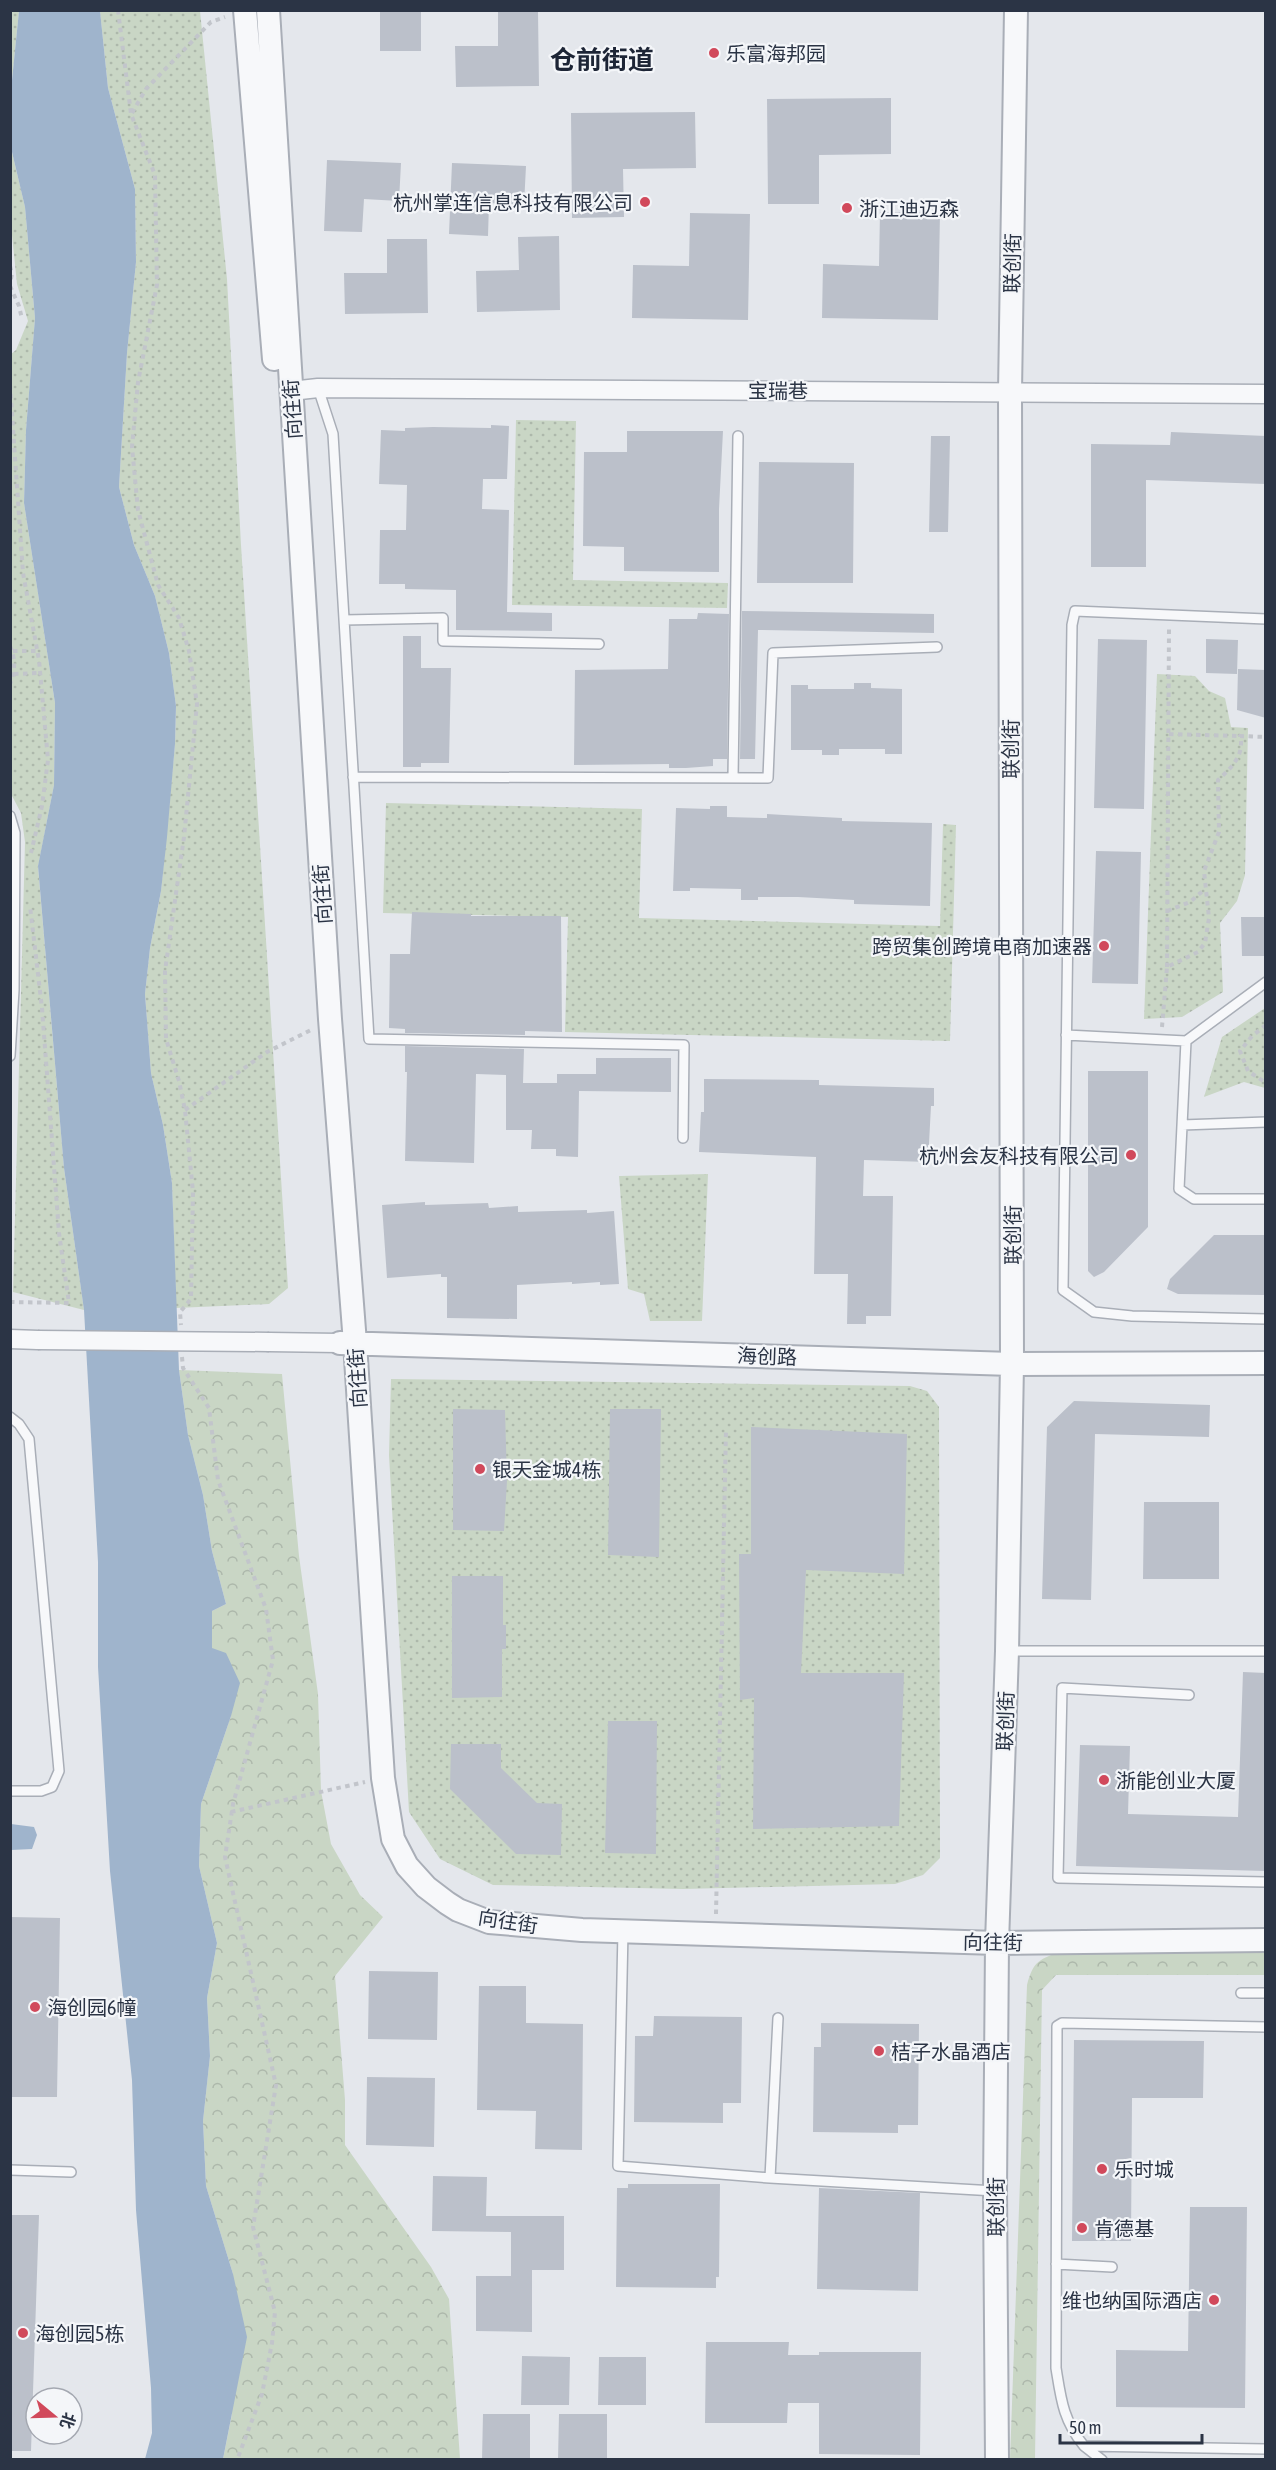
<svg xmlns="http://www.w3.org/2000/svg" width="1276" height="2470" font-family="'Asap Condensed','Noto Sans SC',sans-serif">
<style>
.grass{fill:url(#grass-dots)}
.forest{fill:url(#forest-crowns)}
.water{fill:#9fb4cc}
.building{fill:#bbc0ca}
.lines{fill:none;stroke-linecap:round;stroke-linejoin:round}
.service-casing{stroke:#a9aeb7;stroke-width:12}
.minor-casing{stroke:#a9aeb7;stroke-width:21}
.tertiary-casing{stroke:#a9aeb7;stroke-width:26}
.path{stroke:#c2c5cb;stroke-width:4;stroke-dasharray:4.5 4.5;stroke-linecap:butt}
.service{stroke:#f7f8fa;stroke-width:9}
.minor{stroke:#f7f8fa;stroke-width:18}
.tertiary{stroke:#f7f8fa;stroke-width:22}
.minor-bridge-casing{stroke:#a9aeb7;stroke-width:21;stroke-linecap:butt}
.minor-bridge{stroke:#f7f8fa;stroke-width:18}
.poi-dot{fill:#d1495b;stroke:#f4f6f9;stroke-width:2}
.labels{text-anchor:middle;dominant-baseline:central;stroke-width:4.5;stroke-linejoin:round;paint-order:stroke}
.poi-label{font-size:20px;fill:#2b3445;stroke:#f4f6f9;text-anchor:start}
.street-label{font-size:20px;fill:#2b3445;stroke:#f4f6f9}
.district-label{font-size:26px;font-weight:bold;fill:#1d2536;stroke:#f4f6f9}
</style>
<defs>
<pattern id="grass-dots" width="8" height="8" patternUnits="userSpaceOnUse" patternTransform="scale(1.5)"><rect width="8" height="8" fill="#c9d6c5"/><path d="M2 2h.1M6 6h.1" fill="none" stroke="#adb8ab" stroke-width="1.8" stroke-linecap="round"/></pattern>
<pattern id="forest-crowns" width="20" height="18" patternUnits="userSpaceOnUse" patternTransform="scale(1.5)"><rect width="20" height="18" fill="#c9d6c5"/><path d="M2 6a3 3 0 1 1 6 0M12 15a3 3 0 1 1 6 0" fill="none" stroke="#adb8ab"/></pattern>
</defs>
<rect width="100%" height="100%" fill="#e4e7ec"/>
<path class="grass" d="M 11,11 L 19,11 L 11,90 Z
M 100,11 L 200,11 L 227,279 L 241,545 L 288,1288 L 269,1304 L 176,1308 L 172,1183 L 163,1125 L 151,1073 L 145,994 L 150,948 L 161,891 L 175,744 L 176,706 L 169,653 L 155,596 L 134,545 L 119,487 L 127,353 L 136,262 L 135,189 L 108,88 Z
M 10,127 L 12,152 L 25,207 L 35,318 L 26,430 L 24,503 L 55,703 L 54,785 L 38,867 L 64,1168 L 84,1310 L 13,1292 L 25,842 L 21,813 L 10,792 L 10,355 L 16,350 L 28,321 L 17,284 L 11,225 Z
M 516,420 L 576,421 L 573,580 L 728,583 L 727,608 L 512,605 Z
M 1157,674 L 1195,676 L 1209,691 L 1225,698 L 1231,727 L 1248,728 L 1245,875 L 1237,901 L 1220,923 L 1223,992 L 1182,1017 L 1144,1019 Z
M 386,803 L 642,809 L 639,918 L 940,926 L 943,824 L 956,825 L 950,1041 L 565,1032 L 568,917 L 383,913 Z
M 1265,1008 L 1265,1088 L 1244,1082 L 1204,1097 L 1222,1037 Z
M 708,1174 L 702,1321 L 650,1321 L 644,1294 L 628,1289 L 619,1176 Z
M 391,1379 L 910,1386 L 927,1391 L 939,1407 L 940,1858 L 923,1875 L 895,1884 L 683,1889 L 493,1885 L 440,1859 L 409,1812 L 389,1455 Z"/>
<path class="forest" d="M 179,1370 L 282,1374 L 299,1556 L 318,1694 L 321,1791 L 331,1844 L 360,1895 L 383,1917 L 335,1976 L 345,2100 L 345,2145 L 431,2267 L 449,2299 L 460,2459 L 223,2459 L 232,2414 L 233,2274 L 206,2186 L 203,2121 L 210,2056 L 207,1998 L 217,1943 L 199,1866 L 201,1804 L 231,1716 L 212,1648 L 212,1611 L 226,1604 L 212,1551 L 203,1495 L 188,1435 Z
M 1265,1951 L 1265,1975 L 1056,1975 L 1042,1990 L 1035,2459 L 1010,2460 L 1027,1985 C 1033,1963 1037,1960 1059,1952 Z"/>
<path class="water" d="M 19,11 L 100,11 L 108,88 L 135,189 L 136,262 L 127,353 L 119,487 L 134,545 L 155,596 L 169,653 L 176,706 L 175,744 L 167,837 L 161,891 L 150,948 L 145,994 L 151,1073 L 163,1125 L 172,1183 L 179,1370 L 188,1435 L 203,1495 L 212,1551 L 226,1604 L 212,1611 L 212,1648 L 226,1653 L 240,1683 L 231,1716 L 201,1804 L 199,1866 L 217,1943 L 207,1998 L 210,2056 L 203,2121 L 206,2186 L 233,2274 L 247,2337 L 223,2459 L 145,2459 L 152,2433 L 151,2388 L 136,2210 L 132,2080 L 110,1871 L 98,1667 L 98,1562 L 84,1310 L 64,1168 L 38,866 L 54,785 L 55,703 L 24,503 L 26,430 L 35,318 L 25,207 L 12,152 L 10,127 L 11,90 Z
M 11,1824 L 34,1827 L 37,1835 L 32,1849 L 11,1850 Z"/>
<path class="building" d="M 380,10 L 421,10 L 421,51 L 380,51 Z
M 498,12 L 538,12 L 539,86 L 456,87 L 455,46 L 498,46 Z
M 891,98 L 891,154 L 819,155 L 819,204 L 768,204 L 767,99 Z
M 695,112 L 696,168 L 623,169 L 624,217 L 572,218 L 571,113 Z
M 327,160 L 401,163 L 399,201 L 364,199 L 362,232 L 324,231 Z
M 452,163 L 526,166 L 524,205 L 489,203 L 488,236 L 449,234 Z
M 880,212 L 940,213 L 938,320 L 822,318 L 823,264 L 879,266 Z
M 690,213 L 750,214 L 748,320 L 632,318 L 633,265 L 689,266 Z
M 559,236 L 560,310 L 477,312 L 476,271 L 519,270 L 518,237 Z
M 387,239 L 427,239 L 428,313 L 345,314 L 344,273 L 387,273 Z
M 491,425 L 509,426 L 507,479 L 483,479 L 482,509 L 509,510 L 507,612 L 552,613 L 552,631 L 456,630 L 456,590 L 405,589 L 405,584 L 379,584 L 380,530 L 406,530 L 407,485 L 379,484 L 381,430 L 405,431 L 405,428 L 433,427 L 491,428 Z
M 627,431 L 723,431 L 719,509 L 719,572 L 624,571 L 624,547 L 583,546 L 584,452 L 627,452 Z
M 1171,432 L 1266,436 L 1266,484 L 1146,480 L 1146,567 L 1091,567 L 1091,444 L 1170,445 Z
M 931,436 L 950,436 L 948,532 L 929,532 Z
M 759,462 L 854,463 L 853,583 L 757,583 Z
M 742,611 L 934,614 L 934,633 L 758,630 L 755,759 L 740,759 Z
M 698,613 L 729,614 L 727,759 L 713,759 L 713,766 L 686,768 L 669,768 L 669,764 L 574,765 L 575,670 L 668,669 L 669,619 L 697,619 Z
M 403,636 L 421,636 L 421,668 L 451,668 L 449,763 L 421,763 L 421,767 L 403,767 Z
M 1098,639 L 1147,640 L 1144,809 L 1094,808 Z
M 1206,639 L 1238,640 L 1237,674 L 1206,673 Z
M 1238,669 L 1266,670 L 1266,718 L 1237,710 Z
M 854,683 L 871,683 L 871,688 L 902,689 L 902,754 L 885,754 L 885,749 L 839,749 L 839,755 L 822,755 L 822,750 L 791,750 L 791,685 L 808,685 L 808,689 L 854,689 Z
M 710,806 L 727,806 L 727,817 L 767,818 L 767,814 L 784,815 L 842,818 L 842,821 L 932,823 L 930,906 L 854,904 L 854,900 L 798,897 L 758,897 L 758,900 L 741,900 L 741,889 L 690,888 L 690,891 L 673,891 L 676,808 L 710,809 Z
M 1096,851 L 1141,852 L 1138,984 L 1092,983 Z
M 412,912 L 471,914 L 471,916 L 561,916 L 562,1032 L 525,1031 L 525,1035 L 405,1033 L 405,1029 L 389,1028 L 390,954 L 410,954 Z
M 1241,917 L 1266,917 L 1266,956 L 1242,956 Z
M 405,1046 L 524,1049 L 523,1083 L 557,1083 L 557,1074 L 596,1074 L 596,1058 L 671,1058 L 671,1092 L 579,1091 L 578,1157 L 556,1156 L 556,1149 L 531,1149 L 532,1130 L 506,1130 L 506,1075 L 476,1074 L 474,1163 L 405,1161 L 407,1072 L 405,1072 Z
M 1088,1071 L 1148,1071 L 1148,1227 L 1104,1272 L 1094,1277 L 1088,1271 Z
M 704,1079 L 819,1080 L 819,1085 L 934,1088 L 934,1106 L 931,1106 L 928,1162 L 864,1160 L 863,1196 L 893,1196 L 891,1316 L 866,1316 L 866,1324 L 847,1324 L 848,1274 L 814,1274 L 816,1157 L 699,1152 L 701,1112 L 704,1112 Z
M 425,1202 L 425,1205 L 488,1203 L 489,1208 L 518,1206 L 518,1212 L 587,1210 L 587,1213 L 614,1211 L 619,1284 L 600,1285 L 600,1282 L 572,1284 L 572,1282 L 517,1285 L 517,1319 L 447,1318 L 447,1277 L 441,1277 L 441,1274 L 387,1278 L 382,1205 Z
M 1214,1235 L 1266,1235 L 1266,1295 L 1178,1294 L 1167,1289 L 1170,1279 Z
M 1074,1401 L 1210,1405 L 1209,1437 L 1095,1434 L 1091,1600 L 1042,1599 L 1047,1427 Z
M 453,1409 L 505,1410 L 507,1481 L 504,1531 L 453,1530 Z
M 610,1409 L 661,1409 L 659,1557 L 608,1555 Z
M 751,1427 L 907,1434 L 904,1574 L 806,1570 L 801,1673 L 904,1673 L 899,1826 L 753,1829 L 754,1698 L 740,1700 L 739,1554 L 751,1554 Z
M 1144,1502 L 1219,1502 L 1219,1579 L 1143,1579 Z
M 452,1576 L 503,1576 L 503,1625 L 506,1625 L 506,1649 L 502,1649 L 502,1697 L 452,1698 Z
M 1243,1672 L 1266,1673 L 1266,1871 L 1076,1866 L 1080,1745 L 1130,1746 L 1128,1814 L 1238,1817 Z
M 608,1721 L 657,1721 L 656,1854 L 605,1853 Z
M 451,1744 L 501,1744 L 501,1768 L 537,1803 L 562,1804 L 561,1855 L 516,1854 L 450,1789 Z
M 10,1917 L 60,1918 L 57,2097 L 10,2097 Z
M 369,1971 L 438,1972 L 437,2040 L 368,2039 Z
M 479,1986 L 526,1986 L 526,2023 L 583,2024 L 582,2150 L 535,2149 L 536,2111 L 477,2110 Z
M 654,2016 L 742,2017 L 741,2103 L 723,2103 L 723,2123 L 634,2122 L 635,2036 L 653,2036 Z
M 821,2023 L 919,2024 L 918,2125 L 898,2125 L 898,2133 L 813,2132 L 814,2047 L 821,2047 Z
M 1074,2040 L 1204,2041 L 1203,2098 L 1132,2098 L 1131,2241 L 1072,2241 Z
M 367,2077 L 435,2078 L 434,2147 L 366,2145 Z
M 433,2176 L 487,2177 L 486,2216 L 564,2216 L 564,2270 L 532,2270 L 532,2332 L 476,2331 L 476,2276 L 511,2276 L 511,2232 L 432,2231 Z
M 628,2184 L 720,2184 L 719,2277 L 716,2277 L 716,2288 L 616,2287 L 617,2188 L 628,2188 Z
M 819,2188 L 920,2193 L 918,2291 L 817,2289 Z
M 1190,2207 L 1247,2207 L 1245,2408 L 1116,2407 L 1116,2350 L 1188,2351 Z
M 10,2215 L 39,2215 L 31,2451 L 10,2451 Z
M 706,2342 L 789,2342 L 788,2355 L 819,2355 L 819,2352 L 921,2352 L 920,2455 L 819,2454 L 819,2403 L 788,2403 L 787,2423 L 705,2423 Z
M 522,2356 L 570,2357 L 569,2405 L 521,2405 Z
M 599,2357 L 646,2357 L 646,2405 L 598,2405 Z
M 483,2414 L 530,2414 L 530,2460 L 482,2460 Z
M 559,2414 L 607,2414 L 607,2460 L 558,2460 Z"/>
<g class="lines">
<g class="service-casing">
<path id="service" d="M 318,388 L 333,434 L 369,1039 L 684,1045 L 683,1138
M 1266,619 L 1075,611 L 1072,625 L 1063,1290 L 1094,1312 L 1132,1316 L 1266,1319
M 344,620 L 443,618 L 443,641 L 599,644
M 353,777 L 768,778 L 773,653 L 937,647
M 733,778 L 738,436
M 10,816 L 15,833 L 14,990 L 10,1056
M 1066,1035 L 1186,1041 L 1266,982
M 1186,1041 L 1179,1189 L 1194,1199 L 1266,1199
M 1182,1125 L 1266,1122
M 10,1417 L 19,1424 L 29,1439 L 59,1771 L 52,1787 L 41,1791 L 10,1791
M 1007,1651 L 1266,1651
M 1189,1695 L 1062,1688 L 1058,1878 L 1266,1882
M 623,1931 L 618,2166 L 770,2178 L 995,2191
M 1241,1993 L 1266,1993
M 1266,2027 L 1062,2023 L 1057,2026 L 1056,2368 C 1061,2399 1063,2420 1084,2446 L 1266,2449
M 10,2170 L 71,2172
M 770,2178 L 778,2018
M 1056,2264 L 1112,2267
M 1084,2446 L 1102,2460"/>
</g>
<g class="minor-casing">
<path id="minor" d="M 291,391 L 318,388 L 1266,394
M 10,1339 L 38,1340
M 269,1342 L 339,1343"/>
</g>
<g class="tertiary-casing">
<path id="tertiary" d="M 245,10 L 274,359
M 268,10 L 330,1019 L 355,1343 L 383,1778 L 393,1839 L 407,1866 L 426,1887 L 447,1903 L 458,1910 L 489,1922 L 582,1930 L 997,1943 L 1266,1940
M 340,1343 L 1012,1364 L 1266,1363
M 997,2460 L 995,2191 L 997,1943 L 1007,1651 L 1012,1364 L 1010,392 L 1016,10"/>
</g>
<path class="path" d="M 118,10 L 131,114 L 155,175 L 157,285 L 138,382 L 132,447 L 138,510 L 158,585 L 179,618 L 189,651 L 197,704 L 184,837 L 165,971 L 166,1039 L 179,1081 L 185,1110 L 193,1192 L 191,1299 L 180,1312 L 181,1325
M 132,113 L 146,89 L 211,22 L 225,17
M 10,266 L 12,274 L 10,283
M 10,286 L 19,306 L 22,319
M 10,325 L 10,350
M 10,385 L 23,573 L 39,660 L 48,760 L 42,806 L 31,853
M 10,646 C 16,659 15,672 10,684
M 13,651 L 37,651
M 14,674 L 39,673
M 1169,734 L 1240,736
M 1167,911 L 1190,902 L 1205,889
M 1167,967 L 1169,629
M 1266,1025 L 1252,1036 L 1240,1051 L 1248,1071 L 1266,1083
M 1162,1027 L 1167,967 L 1198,952 L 1205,943 L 1209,918 L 1204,871 L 1219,832 L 1218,780 C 1231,768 1245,755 1240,736 L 1266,737
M 185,1110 L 267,1052 L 311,1030
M 10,1302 L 69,1303 L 59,1233 L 42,1008 L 30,906
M 182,1357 L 183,1368 L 209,1408 L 218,1480 L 266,1609 L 273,1660 L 233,1804 L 225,1857 L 276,2085 L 253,2227 L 275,2312 L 272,2343 L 262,2394 L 237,2460
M 231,1812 L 365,1782
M 716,1914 L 726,1429"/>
<use href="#service" class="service"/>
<use href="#minor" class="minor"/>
<use href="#tertiary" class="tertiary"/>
<g class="minor-bridge-casing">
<path id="minor-bridge" d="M 38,1340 L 269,1342"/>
</g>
<use href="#minor-bridge" class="minor-bridge"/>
</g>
<g class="poi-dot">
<circle cx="714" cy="53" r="6"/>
<circle cx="645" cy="202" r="6"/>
<circle cx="847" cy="208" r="6"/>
<circle cx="1104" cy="946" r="6"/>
<circle cx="1131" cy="1155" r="6"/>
<circle cx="480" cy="1469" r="6"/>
<circle cx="1104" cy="1780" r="6"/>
<circle cx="35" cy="2007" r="6"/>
<circle cx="879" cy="2051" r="6"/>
<circle cx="1102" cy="2169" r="6"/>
<circle cx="1082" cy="2228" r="6"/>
<circle cx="1214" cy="2300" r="6"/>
<circle cx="23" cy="2333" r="6"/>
</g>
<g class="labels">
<g class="poi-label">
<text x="726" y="53">乐富海邦园</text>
<text x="633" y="202" text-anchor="end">杭州掌连信息科技有限公司</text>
<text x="859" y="208">浙江迪迈森</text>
<text x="1092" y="946" text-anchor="end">跨贸集创跨境电商加速器</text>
<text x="1119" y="1155" text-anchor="end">杭州会友科技有限公司</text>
<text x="492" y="1469">银天金城4栋</text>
<text x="1116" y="1780">浙能创业大厦</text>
<text x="47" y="2007">海创园6幢</text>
<text x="891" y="2051">桔子水晶酒店</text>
<text x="1114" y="2169">乐时城</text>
<text x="1094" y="2228">肯德基</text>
<text x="1202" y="2300" text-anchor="end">维也纳国际酒店</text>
<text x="35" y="2333">海创园5栋</text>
</g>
<g class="street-label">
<text transform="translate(1012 263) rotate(-89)">联创街</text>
<text x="778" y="390">宝瑞巷</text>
<text transform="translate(292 409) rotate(-94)">向往街</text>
<text transform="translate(1010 749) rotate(-90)">联创街</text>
<text transform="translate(322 894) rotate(-94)">向往街</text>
<text transform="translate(1012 1235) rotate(-90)">联创街</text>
<text transform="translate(767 1356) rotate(2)">海创路</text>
<text transform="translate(357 1378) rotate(-94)">向往街</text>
<text transform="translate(1005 1721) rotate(-88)">联创街</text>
<text transform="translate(508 1921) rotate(9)">向往街</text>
<text transform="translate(993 1942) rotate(1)">向往街</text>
<text transform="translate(995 2207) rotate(-90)">联创街</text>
</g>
<g class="district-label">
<text x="602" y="60">仓前街道</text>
</g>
</g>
<rect width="1276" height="2470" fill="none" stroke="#2b3445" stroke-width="24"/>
<g transform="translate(54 2416) rotate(109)"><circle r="28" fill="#f4f6f9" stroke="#a4a8b1" stroke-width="1.5"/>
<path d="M0-4.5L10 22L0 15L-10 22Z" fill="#d1495b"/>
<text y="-9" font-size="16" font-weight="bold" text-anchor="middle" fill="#2b3445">北</text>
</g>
<path d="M1060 2434v9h142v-9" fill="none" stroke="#2b3445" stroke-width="3"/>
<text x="1069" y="2434" font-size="18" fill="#2b3445" stroke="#f4f6f9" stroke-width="4.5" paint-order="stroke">50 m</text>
</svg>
